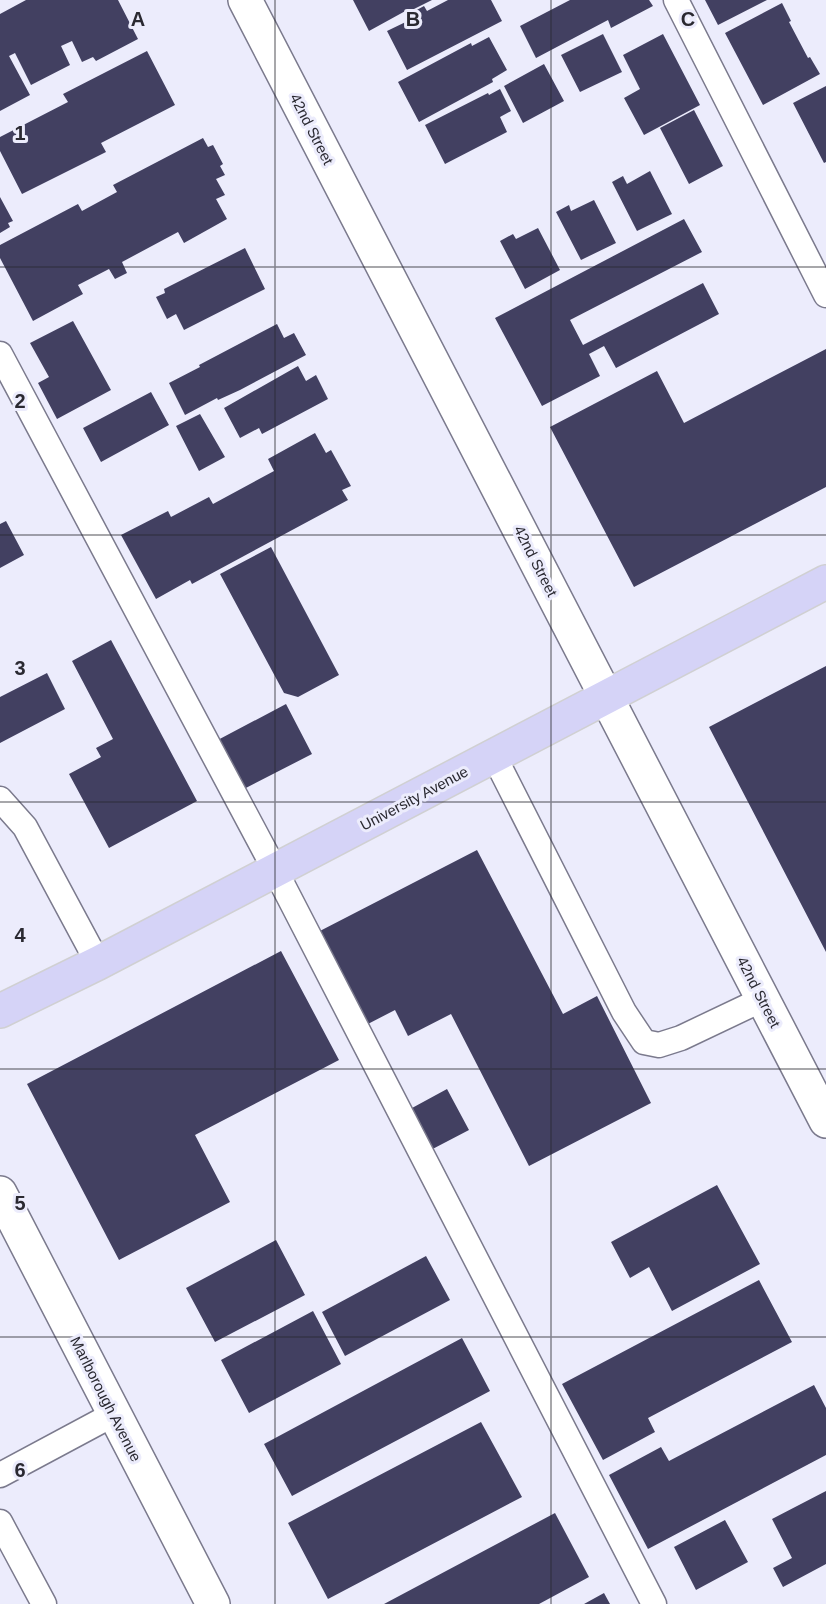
<svg xmlns="http://www.w3.org/2000/svg" width="826" height="1604" font-family="Arial,sans-serif">
<style>
.building{fill:#424061}
.lines{fill:none;stroke-linecap:round;stroke-linejoin:round}
.lane-casing{stroke:#7b7a8d;stroke-width:27}
.street-casing{stroke:#7b7a8d;stroke-width:36}
.primary-casing{stroke:#d0d0d2;stroke-width:36}
.lane{stroke:#fff;stroke-width:24}
.street{stroke:#fff;stroke-width:33}
.primary{stroke:#d5d3f7;stroke-width:33}
.grid{fill:none;stroke:#2a2931;stroke-width:1.5;stroke-opacity:0.55}
.labels{text-anchor:middle;dominant-baseline:central;stroke-width:6;stroke-linejoin:round;paint-order:stroke}
.street-label{font-size:15px;fill:#2a2931;stroke:#ececfc}
.grid-label{font-size:20px;text-anchor:middle;font-weight:bold;fill:#2a2931;stroke:#ececfc;stroke-width:6;stroke-linejoin:round;paint-order:stroke}
</style>
<rect width="100%" height="100%" fill="#ececfc"/>
<path class="building" d="M 26,0 L 118,0 L 138,39 L 96,61 L 93,57 L 82,62 L 72,41 L 61,46 L 70,65 L 31,85 L 15,53 L 9,56 L 30,95 L 0,111 L 0,14 Z
M 353,0 L 432,0 L 410,11 L 409,9 L 369,31 Z
M 448,0 L 491,0 L 502,21 L 407,70 L 387,31 L 416,17 L 413,12 L 424,6 L 427,11 Z
M 570,0 L 649,0 L 653,6 L 611,28 L 608,20 L 536,58 L 520,26 Z
M 705,0 L 767,0 L 718,25 Z
M 782,3 L 791,21 L 789,22 L 808,58 L 810,57 L 820,74 L 763,105 L 725,33 Z
M 603,34 L 622,72 L 580,92 L 561,55 Z
M 663,34 L 700,105 L 644,135 L 624,98 L 640,89 L 623,55 Z
M 489,37 L 507,70 L 492,79 L 493,82 L 419,122 L 398,82 L 471,43 L 472,46 Z
M 147,51 L 175,105 L 101,143 L 106,152 L 22,194 L 0,151 L 0,137 L 68,102 L 63,94 Z
M 544,64 L 564,101 L 523,123 L 504,86 Z
M 826,86 L 826,162 L 824,163 L 793,103 Z
M 500,89 L 511,111 L 500,117 L 507,132 L 445,164 L 425,125 L 488,93 L 489,95 Z
M 694,110 L 723,166 L 689,184 L 660,128 Z
M 203,138 L 208,147 L 213,145 L 223,164 L 220,166 L 225,175 L 216,179 L 225,195 L 216,199 L 227,219 L 184,243 L 178,232 L 122,262 L 127,273 L 115,279 L 109,269 L 78,285 L 83,294 L 33,321 L 0,258 L 0,245 L 78,204 L 82,211 L 117,192 L 113,185 Z
M 650,171 L 672,214 L 637,231 L 612,182 L 623,176 L 627,184 Z
M 0,197 L 13,221 L 8,223 L 10,227 L 0,233 Z
M 594,200 L 616,243 L 581,260 L 556,212 L 569,205 L 571,211 Z
M 684,219 L 702,252 L 570,320 L 583,345 L 703,283 L 719,314 L 616,368 L 604,346 L 589,354 L 600,376 L 542,406 L 495,318 Z
M 538,228 L 560,270 L 525,289 L 500,241 L 513,234 L 516,239 Z
M 245,248 L 265,289 L 184,330 L 176,314 L 167,319 L 156,297 L 165,293 L 164,289 Z
M 73,321 L 111,390 L 57,419 L 38,383 L 49,377 L 30,343 Z
M 277,324 L 284,338 L 294,333 L 306,355 L 240,390 L 218,400 L 217,398 L 185,415 L 169,383 L 200,367 L 199,365 Z
M 826,349 L 826,487 L 634,587 L 550,427 L 657,371 L 684,423 Z
M 298,366 L 306,381 L 316,375 L 328,399 L 262,434 L 259,428 L 240,438 L 224,408 Z
M 151,392 L 169,425 L 101,462 L 83,428 Z
M 200,414 L 225,457 L 199,471 L 176,426 Z
M 315,433 L 326,453 L 331,450 L 351,486 L 342,490 L 348,500 L 192,584 L 190,580 L 156,599 L 121,535 L 168,511 L 171,517 L 209,497 L 213,504 L 274,471 L 268,459 Z
M 6,521 L 24,555 L 0,568 L 0,524 Z
M 271,547 L 339,675 L 298,697 L 284,693 L 220,574 Z
M 111,640 L 197,801 L 109,848 L 69,774 L 101,757 L 96,748 L 113,739 L 72,661 Z
M 826,666 L 826,952 L 709,727 Z
M 47,673 L 65,709 L 0,743 L 0,697 Z
M 286,704 L 312,754 L 240,791 L 214,742 Z
M 477,850 L 563,1014 L 597,996 L 651,1103 L 529,1166 L 451,1014 L 408,1036 L 395,1010 L 364,1026 L 316,933 Z
M 281,951 L 339,1060 L 195,1135 L 230,1202 L 119,1260 L 27,1084 Z
M 447,1089 L 469,1130 L 423,1154 L 401,1114 Z
M 717,1185 L 760,1264 L 672,1311 L 649,1267 L 630,1278 L 611,1242 Z
M 276,1240 L 305,1295 L 215,1342 L 186,1288 Z
M 426,1256 L 450,1300 L 345,1356 L 322,1312 Z
M 759,1280 L 792,1342 L 648,1418 L 655,1432 L 603,1460 L 562,1384 Z
M 313,1311 L 341,1364 L 249,1413 L 221,1360 Z
M 462,1338 L 490,1391 L 292,1496 L 264,1444 Z
M 814,1385 L 826,1408 L 826,1455 L 648,1549 L 609,1475 L 661,1447 L 669,1461 Z
M 481,1422 L 522,1497 L 328,1599 L 288,1523 Z
M 826,1491 L 826,1564 L 783,1587 L 773,1568 L 792,1558 L 772,1519 Z
M 555,1513 L 589,1577 L 539,1604 L 384,1604 Z
M 725,1520 L 748,1562 L 696,1590 L 674,1547 Z
M 604,1593 L 610,1604 L 584,1604 Z"/>
<g class="lines">
<g class="lane-casing">
<path id="lane" d="M 676,0 L 826,295
M 0,354 L 275,870 L 654,1604
M 494,756 L 624,1012 L 644,1042 L 659,1045 L 681,1038 L 763,999
M 0,799 L 25,827 L 98,963
M 0,1475 L 114,1414
M 0,1522 L 44,1604"/>
</g>
<g class="street-casing">
<path id="street" d="M 245,0 L 826,1121
M 0,1193 L 213,1604"/>
</g>
<g class="primary-casing">
<path id="primary" d="M 0,1011 L 98,963 L 826,582"/>
</g>
<use href="#lane" class="lane"/>
<use href="#street" class="street"/>
<use href="#primary" class="primary"/>
</g>
<path class="grid" d="M 275,0 L 275,1604M 551,0 L 551,1604M 0,267 L 826,267M 0,535 L 826,535M 0,802 L 826,802M 0,1069 L 826,1069M 0,1337 L 826,1337"/>
<g class="labels">
<g class="street-label">
<text transform="translate(312 129) rotate(63)">42nd Street</text>
<text transform="translate(536 561) rotate(63)">42nd Street</text>
<text transform="translate(414 798) rotate(-28)">University Avenue</text>
<text transform="translate(759 992) rotate(63)">42nd Street</text>
<text transform="translate(106 1399) rotate(63)">Marlborough Avenue</text>
</g>
</g>
<g class="grid-label">
<text x="138" y="26">A</text>
<text x="413" y="26">B</text>
<text x="688" y="26">C</text>
<text x="20" y="140">1</text>
<text x="20" y="408">2</text>
<text x="20" y="675">3</text>
<text x="20" y="942">4</text>
<text x="20" y="1210">5</text>
<text x="20" y="1477">6</text>
</g>
</svg>
